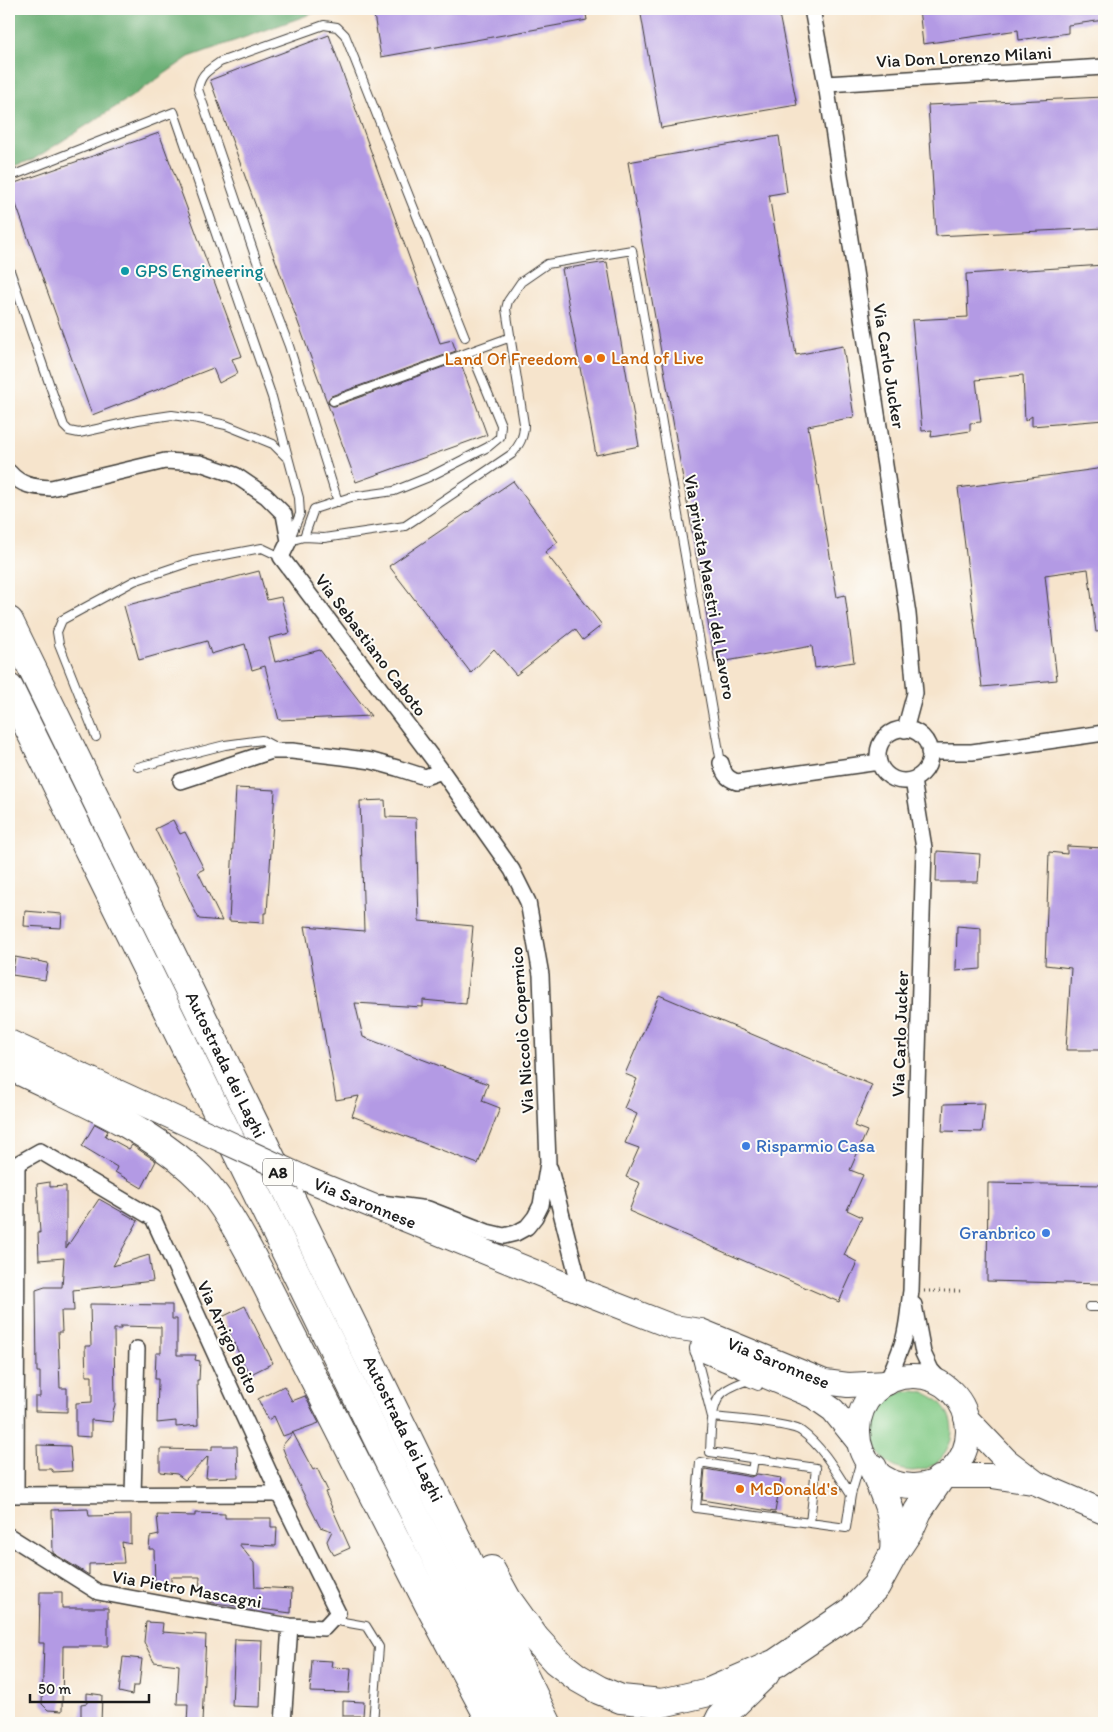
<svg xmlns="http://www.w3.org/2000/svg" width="1113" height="1732" font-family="Itim,sans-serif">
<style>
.green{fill:#83cb87;stroke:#507452}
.forest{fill:#6aaf74;stroke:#436648}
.building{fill:#b39ae4}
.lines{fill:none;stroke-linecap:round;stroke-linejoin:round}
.lane-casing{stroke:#3d3a36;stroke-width:10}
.street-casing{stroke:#3d3a36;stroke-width:18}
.primary-casing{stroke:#3d3a36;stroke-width:26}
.highway-casing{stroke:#3d3a36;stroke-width:30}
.path{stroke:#3d3a36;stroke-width:3;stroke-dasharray:1 4;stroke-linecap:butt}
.lane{stroke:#fff;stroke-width:8}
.street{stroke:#fff;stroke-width:15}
.primary{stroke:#fff;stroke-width:24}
.highway{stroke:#fff;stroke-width:28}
.primary-bridge-casing{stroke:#3d3a36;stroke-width:26;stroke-linecap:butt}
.primary-bridge{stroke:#fff;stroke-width:24}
.culture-dot{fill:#0f9aa8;stroke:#fdfcf7;stroke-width:2}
.food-dot{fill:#e8710a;stroke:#fdfcf7;stroke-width:2}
.shop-dot{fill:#3f7fe0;stroke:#fdfcf7;stroke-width:2}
.labels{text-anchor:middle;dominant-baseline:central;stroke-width:4;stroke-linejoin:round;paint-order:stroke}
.shield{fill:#fdfcf7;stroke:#605f5e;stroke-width:1}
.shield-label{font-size:16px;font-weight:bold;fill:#1c1c1c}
.street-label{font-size:18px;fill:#1c1c1c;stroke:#fdfcf7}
.culture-label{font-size:18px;fill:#0d838f;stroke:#fdfcf7;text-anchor:start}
.food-label{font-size:18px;fill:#c56008;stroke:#fdfcf7;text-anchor:start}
.shop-label{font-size:18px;fill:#366cbe;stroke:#fdfcf7;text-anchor:start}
</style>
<rect width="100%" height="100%" fill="#fdfcf7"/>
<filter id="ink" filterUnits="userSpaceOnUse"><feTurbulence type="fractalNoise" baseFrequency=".02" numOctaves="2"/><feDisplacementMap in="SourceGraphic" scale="10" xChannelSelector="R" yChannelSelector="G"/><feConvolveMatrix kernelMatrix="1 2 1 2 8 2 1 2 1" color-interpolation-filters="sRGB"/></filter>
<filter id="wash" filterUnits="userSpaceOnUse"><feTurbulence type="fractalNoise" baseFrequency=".0096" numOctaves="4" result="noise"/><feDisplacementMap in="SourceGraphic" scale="20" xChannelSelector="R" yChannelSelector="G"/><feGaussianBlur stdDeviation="1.12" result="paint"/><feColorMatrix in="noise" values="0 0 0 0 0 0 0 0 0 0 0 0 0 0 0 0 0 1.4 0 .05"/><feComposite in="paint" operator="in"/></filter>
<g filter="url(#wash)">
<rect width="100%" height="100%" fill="#f6e4cc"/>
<path class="green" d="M872 1431a40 40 0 1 1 80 0a40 40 0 1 1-80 0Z"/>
<path class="forest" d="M 9,9 L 325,9 L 189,57 L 131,97 L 34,159 L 9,168 Z"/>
<g id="blocks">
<path class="building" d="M 373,9 L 585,9 L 587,20 L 381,57 Z
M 640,9 L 778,9 L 797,105 L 661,128 Z
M 919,9 L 1104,9 L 1104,20 L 1068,25 L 1068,33 L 1019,40 L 1018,30 L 923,44 Z
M 329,35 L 440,343 L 452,340 L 456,351 L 331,396 L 328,400 L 328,403 L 332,406 L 335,406 L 460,361 L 487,435 L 356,482 L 210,80 Z
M 1104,97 L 1104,228 L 936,236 L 928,105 Z
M 159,133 L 242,356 L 232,359 L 238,373 L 219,383 L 213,368 L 92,415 L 9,185 Z
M 779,136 L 787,192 L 769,195 L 796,355 L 843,346 L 854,417 L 808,426 L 837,597 L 845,595 L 854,662 L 815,668 L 812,646 L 715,663 L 628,162 Z
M 607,262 L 639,446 L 596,455 L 562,269 Z
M 1104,265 L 1104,420 L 1032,426 L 1032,416 L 1025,421 L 1023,375 L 976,380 L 981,422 L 970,423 L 970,431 L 931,437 L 932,430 L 922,431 L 912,320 L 968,317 L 966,274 Z
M 1104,468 L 1104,631 L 1096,632 L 1088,569 L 1045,575 L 1057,680 L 982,687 L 958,488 Z
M 513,481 L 558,542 L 545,552 L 602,625 L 583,640 L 575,629 L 516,675 L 494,649 L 471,673 L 389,566 Z
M 259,571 L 267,600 L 281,597 L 290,633 L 269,638 L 275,662 L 320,650 L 371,716 L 279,720 L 265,666 L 252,670 L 245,644 L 211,654 L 207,641 L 139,660 L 124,606 Z
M 236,788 L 275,790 L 267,913 L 264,913 L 264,923 L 229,921 Z
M 385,800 L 386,817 L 416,818 L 419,921 L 473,926 L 466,1004 L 423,1000 L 423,1007 L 355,1003 L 363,1037 L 488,1084 L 482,1101 L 500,1108 L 478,1164 L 352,1116 L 359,1096 L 336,1100 L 305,926 L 364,931 L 360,801 Z
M 173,820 L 180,834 L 185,832 L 204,869 L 198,872 L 222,921 L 199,919 L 155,829 Z
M 1067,846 L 1104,848 L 1104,1050 L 1066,1050 L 1071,968 L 1045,965 L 1049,852 L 1067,854 Z
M 937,851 L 980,854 L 978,882 L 936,882 Z
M 25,911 L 62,914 L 61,928 L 24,926 Z
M 957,926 L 981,928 L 981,969 L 956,971 Z
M 15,957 L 48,963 L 45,980 L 12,975 Z
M 659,995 L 872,1085 L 854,1126 L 867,1131 L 850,1170 L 863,1175 L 847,1210 L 862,1217 L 844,1255 L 857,1262 L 839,1302 L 629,1211 L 640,1183 L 626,1177 L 639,1148 L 625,1143 L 637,1114 L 624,1108 L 637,1079 L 625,1074 Z
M 985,1103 L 982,1132 L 942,1131 L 944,1104 Z
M 95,1124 L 108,1131 L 105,1136 L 129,1149 L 132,1145 L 156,1161 L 142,1188 L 115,1172 L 117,1167 L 82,1146 Z
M 50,1182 L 50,1187 L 66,1186 L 66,1248 L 99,1199 L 138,1221 L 113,1266 L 149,1255 L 153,1281 L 73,1290 L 74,1311 L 61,1311 L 62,1332 L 58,1332 L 60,1388 L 67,1388 L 67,1412 L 35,1411 L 35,1397 L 40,1397 L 40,1372 L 37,1372 L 36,1290 L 45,1287 L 62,1287 L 64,1258 L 39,1260 L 38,1232 L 40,1233 L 37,1184 Z
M 988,1183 L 1104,1185 L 1104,1284 L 987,1281 Z
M 90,1304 L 172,1305 L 172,1319 L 177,1319 L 177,1355 L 196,1355 L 195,1360 L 200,1361 L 199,1380 L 197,1380 L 198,1425 L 176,1427 L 176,1421 L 157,1423 L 158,1379 L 155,1379 L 156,1353 L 161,1353 L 161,1327 L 121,1326 L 121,1329 L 114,1329 L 115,1405 L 113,1411 L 112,1422 L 91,1420 L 91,1437 L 76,1436 L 76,1403 L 92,1402 L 92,1376 L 86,1376 L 85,1346 L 91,1346 Z
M 245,1306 L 273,1363 L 249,1375 L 222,1317 Z
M 284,1386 L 292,1401 L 305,1396 L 319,1423 L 283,1436 L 274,1416 L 268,1420 L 258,1399 Z
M 293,1433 L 313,1470 L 317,1468 L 328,1491 L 325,1492 L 350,1548 L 334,1555 L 329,1547 L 327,1541 L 332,1531 L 320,1527 L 290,1467 L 282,1446 Z
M 37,1445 L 70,1446 L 72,1471 L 53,1472 L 51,1469 L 38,1469 Z
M 212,1446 L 237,1446 L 238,1477 L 206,1478 L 208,1456 L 185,1480 L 177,1474 L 160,1472 L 160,1449 L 212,1450 Z
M 705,1469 L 751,1477 L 757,1474 L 781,1478 L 775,1512 L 702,1500 Z
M 88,1509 L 89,1516 L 131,1515 L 131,1544 L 122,1542 L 124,1563 L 89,1564 L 89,1575 L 53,1553 L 52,1510 Z
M 195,1513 L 225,1514 L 225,1518 L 271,1518 L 271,1527 L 277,1527 L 276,1546 L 239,1544 L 254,1563 L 255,1587 L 292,1589 L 291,1613 L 207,1602 L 207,1596 L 199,1596 L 200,1577 L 171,1577 L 171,1586 L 155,1586 L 154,1549 L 149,1549 L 150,1537 L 159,1535 L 157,1515 L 195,1516 Z
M 40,1592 L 62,1592 L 62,1608 L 108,1608 L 108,1646 L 63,1646 L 62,1711 L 48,1710 L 42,1704 L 44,1643 L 39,1643 Z
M 146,1622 L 163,1623 L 162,1632 L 206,1635 L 202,1723 L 187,1723 L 188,1704 L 177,1704 L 179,1665 L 154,1662 L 144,1642 Z
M 235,1639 L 262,1640 L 260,1707 L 232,1706 Z
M 123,1657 L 142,1659 L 139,1686 L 133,1686 L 132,1695 L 119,1692 Z
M 312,1660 L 332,1661 L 331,1667 L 351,1668 L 349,1693 L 310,1692 Z
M 87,1693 L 102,1695 L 101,1723 L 81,1723 L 81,1704 L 87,1703 Z
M 343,1701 L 364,1702 L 363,1716 L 343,1716 Z"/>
</g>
</g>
<g filter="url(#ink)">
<use href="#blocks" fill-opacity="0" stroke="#3d3a36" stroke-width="1"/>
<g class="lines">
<g class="lane-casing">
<path id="lane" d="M 9,177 L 174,112 L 272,397 L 299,498 L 300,514 L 291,536
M 9,268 L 64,426 L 69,431 L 79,433 L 138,420 L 172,415 L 199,419 L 226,425 L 273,444 L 286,457
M 333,401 L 511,337
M 338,502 L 289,346 L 256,259 L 198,89 C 201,73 208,71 220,62 L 324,25 L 337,27 L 345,35 L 465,337
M 304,537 L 314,509 L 351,497 L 394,491 L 429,477 L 488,447 L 500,437 L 501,425 L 476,364
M 289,541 L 304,537 L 324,538 L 405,526 L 512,454 C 520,444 524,437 524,424 L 506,309 L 508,301 L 521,282 L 547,264 L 632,250 L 721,763
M 96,737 L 59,644 L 57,632 L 62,620 L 134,581 L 193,561 L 262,548 L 281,557
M 138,767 L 225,745 L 262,740 L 279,749
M 1089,1307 L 1104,1307
M 695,1351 L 712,1417
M 758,1386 L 746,1381 C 737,1384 724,1389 719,1397 C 710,1413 711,1435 710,1452 L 816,1468 L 810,1523 L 846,1528 L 851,1495 L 863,1453
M 712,1417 C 730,1419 789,1423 801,1431 C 823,1447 837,1473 851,1495
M 754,1458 L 752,1471 L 700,1462 L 696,1508 L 810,1523
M 332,1620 L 366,1626 L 379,1647 L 373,1723"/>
</g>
<g class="street-casing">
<path id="street" d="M 812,9 L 826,84 L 908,614 L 915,693 L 905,730
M 826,84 L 1104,67
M 9,472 C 21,486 34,487 51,488 L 165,461 L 200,463 L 235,475 L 266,496 L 284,514 L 289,541 L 281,557 L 442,771
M878 755a26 26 0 1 1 52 0a26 26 0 1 1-52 0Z
M 929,752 L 972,752 L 1104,733
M 721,763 C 724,774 726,778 737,782 L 879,762
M 181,781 L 272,751 L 292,751 L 343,757 L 372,761 L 397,768 L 425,777 L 442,771 L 512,870 L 528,902 L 541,975 L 548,1163 L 541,1205 L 535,1217 L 527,1227 L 516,1233 L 504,1236 L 487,1232 L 428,1209 L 381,1203
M 550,1169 L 581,1291
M 914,1305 L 923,1353 L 931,1370 L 947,1388
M 887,1383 C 891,1372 896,1361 900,1350 C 908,1332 908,1310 911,1291 L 924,848 L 913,780
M 9,1495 L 279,1494
M 133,1495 L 137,1349
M 9,1536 L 98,1592 L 184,1608 L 290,1626 L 324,1628 L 338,1613 L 279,1494 L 153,1218 L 40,1151 L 17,1164 L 16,1495
M 283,1723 L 290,1626"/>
</g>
<g class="primary-casing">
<g id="primary">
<path d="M 9,1042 L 198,1129"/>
<path id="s1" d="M 304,1178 L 581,1291 L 673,1327 L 701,1331 L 825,1382 L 848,1385 L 887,1383"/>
<path d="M 702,1349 L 813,1396 L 833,1410 L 858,1441"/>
<circle cx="913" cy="1431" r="55"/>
<path d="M 966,1418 L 1006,1460 L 1036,1483 L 1104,1512"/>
<path d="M 946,1476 L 992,1476 L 1032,1482"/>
</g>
</g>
<g class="highway-casing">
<g id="highway">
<path id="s2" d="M 9,621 L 547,1723"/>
<path d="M 9,688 L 517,1723"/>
<path d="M 9,1063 L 22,1072 C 80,1100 142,1125 191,1169 C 216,1191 234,1223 250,1253 L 429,1605 L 492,1723"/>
<path d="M 873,1468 C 886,1498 897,1520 894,1553"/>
<path d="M 491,1570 L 507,1599 L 535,1638 L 556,1661 L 578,1678 L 599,1690 L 621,1699 L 662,1703 L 709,1692 L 776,1663 L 851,1612 L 876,1586 L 894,1553 L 910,1529 L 918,1511 L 939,1480"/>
<path d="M 718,1723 L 721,1717 L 765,1674"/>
</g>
</g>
<path class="path" d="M 924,1291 L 964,1291"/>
<use href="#lane" class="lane"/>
<use href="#street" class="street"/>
<use href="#primary" class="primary"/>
<use href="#highway" class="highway"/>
<g class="primary-bridge-casing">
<path id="primary-bridge" d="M 198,1129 L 304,1178"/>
</g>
<use href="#primary-bridge" class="primary-bridge"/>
</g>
</g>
<circle class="culture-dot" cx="125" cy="271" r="5"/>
<g class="food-dot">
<circle cx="601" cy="358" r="5"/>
<circle cx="588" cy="359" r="5"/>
<circle cx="740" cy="1489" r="5"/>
</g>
<g class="shop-dot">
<circle cx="746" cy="1146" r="5"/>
<circle cx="1046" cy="1233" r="5"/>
</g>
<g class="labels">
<rect class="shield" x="263" y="1158.5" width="30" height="27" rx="4"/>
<g class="shield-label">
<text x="278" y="1172">A8</text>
</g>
<g class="street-label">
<text transform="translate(964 57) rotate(-3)">Via Don Lorenzo Milani</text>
<text transform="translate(889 366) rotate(81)">Via Carlo Jucker</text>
<text transform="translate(710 587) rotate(80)">Via privata Maestri del Lavoro</text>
<text transform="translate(371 645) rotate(53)">Via Sebastiano Caboto</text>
<text transform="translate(522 1030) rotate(-94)">Via Niccolò Copernico</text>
<text transform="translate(900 1034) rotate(-88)">Via Carlo Jucker</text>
<text stroke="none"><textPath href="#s2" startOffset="494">Autostrada dei Laghi</textPath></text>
<text stroke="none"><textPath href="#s1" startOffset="66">Via Saronnese</textPath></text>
<text transform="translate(228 1337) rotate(65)">Via Arrigo Boito</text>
<text stroke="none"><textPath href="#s1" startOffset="510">Via Saronnese</textPath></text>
<text stroke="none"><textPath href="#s2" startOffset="899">Autostrada dei Laghi</textPath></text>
<text transform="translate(187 1589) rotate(10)">Via Pietro Mascagni</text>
</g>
<g class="culture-label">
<text x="135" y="271">GPS Engineering</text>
</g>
<g class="food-label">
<text x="611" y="358">Land of Live</text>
<text x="578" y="359" text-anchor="end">Land Of Freedom</text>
<text x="750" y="1489">McDonald's</text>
</g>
<g class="shop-label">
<text x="756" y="1146">Risparmio Casa</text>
<text x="1036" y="1233" text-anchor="end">Granbrico</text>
</g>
</g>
<rect width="1113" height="1732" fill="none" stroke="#fdfcf7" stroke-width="30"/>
<path d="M30 1694v8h119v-8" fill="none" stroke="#1c1c1c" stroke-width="2.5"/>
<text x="38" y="1694" font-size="15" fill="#1c1c1c" stroke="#fdfcf7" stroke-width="4" paint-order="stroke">50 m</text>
</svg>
